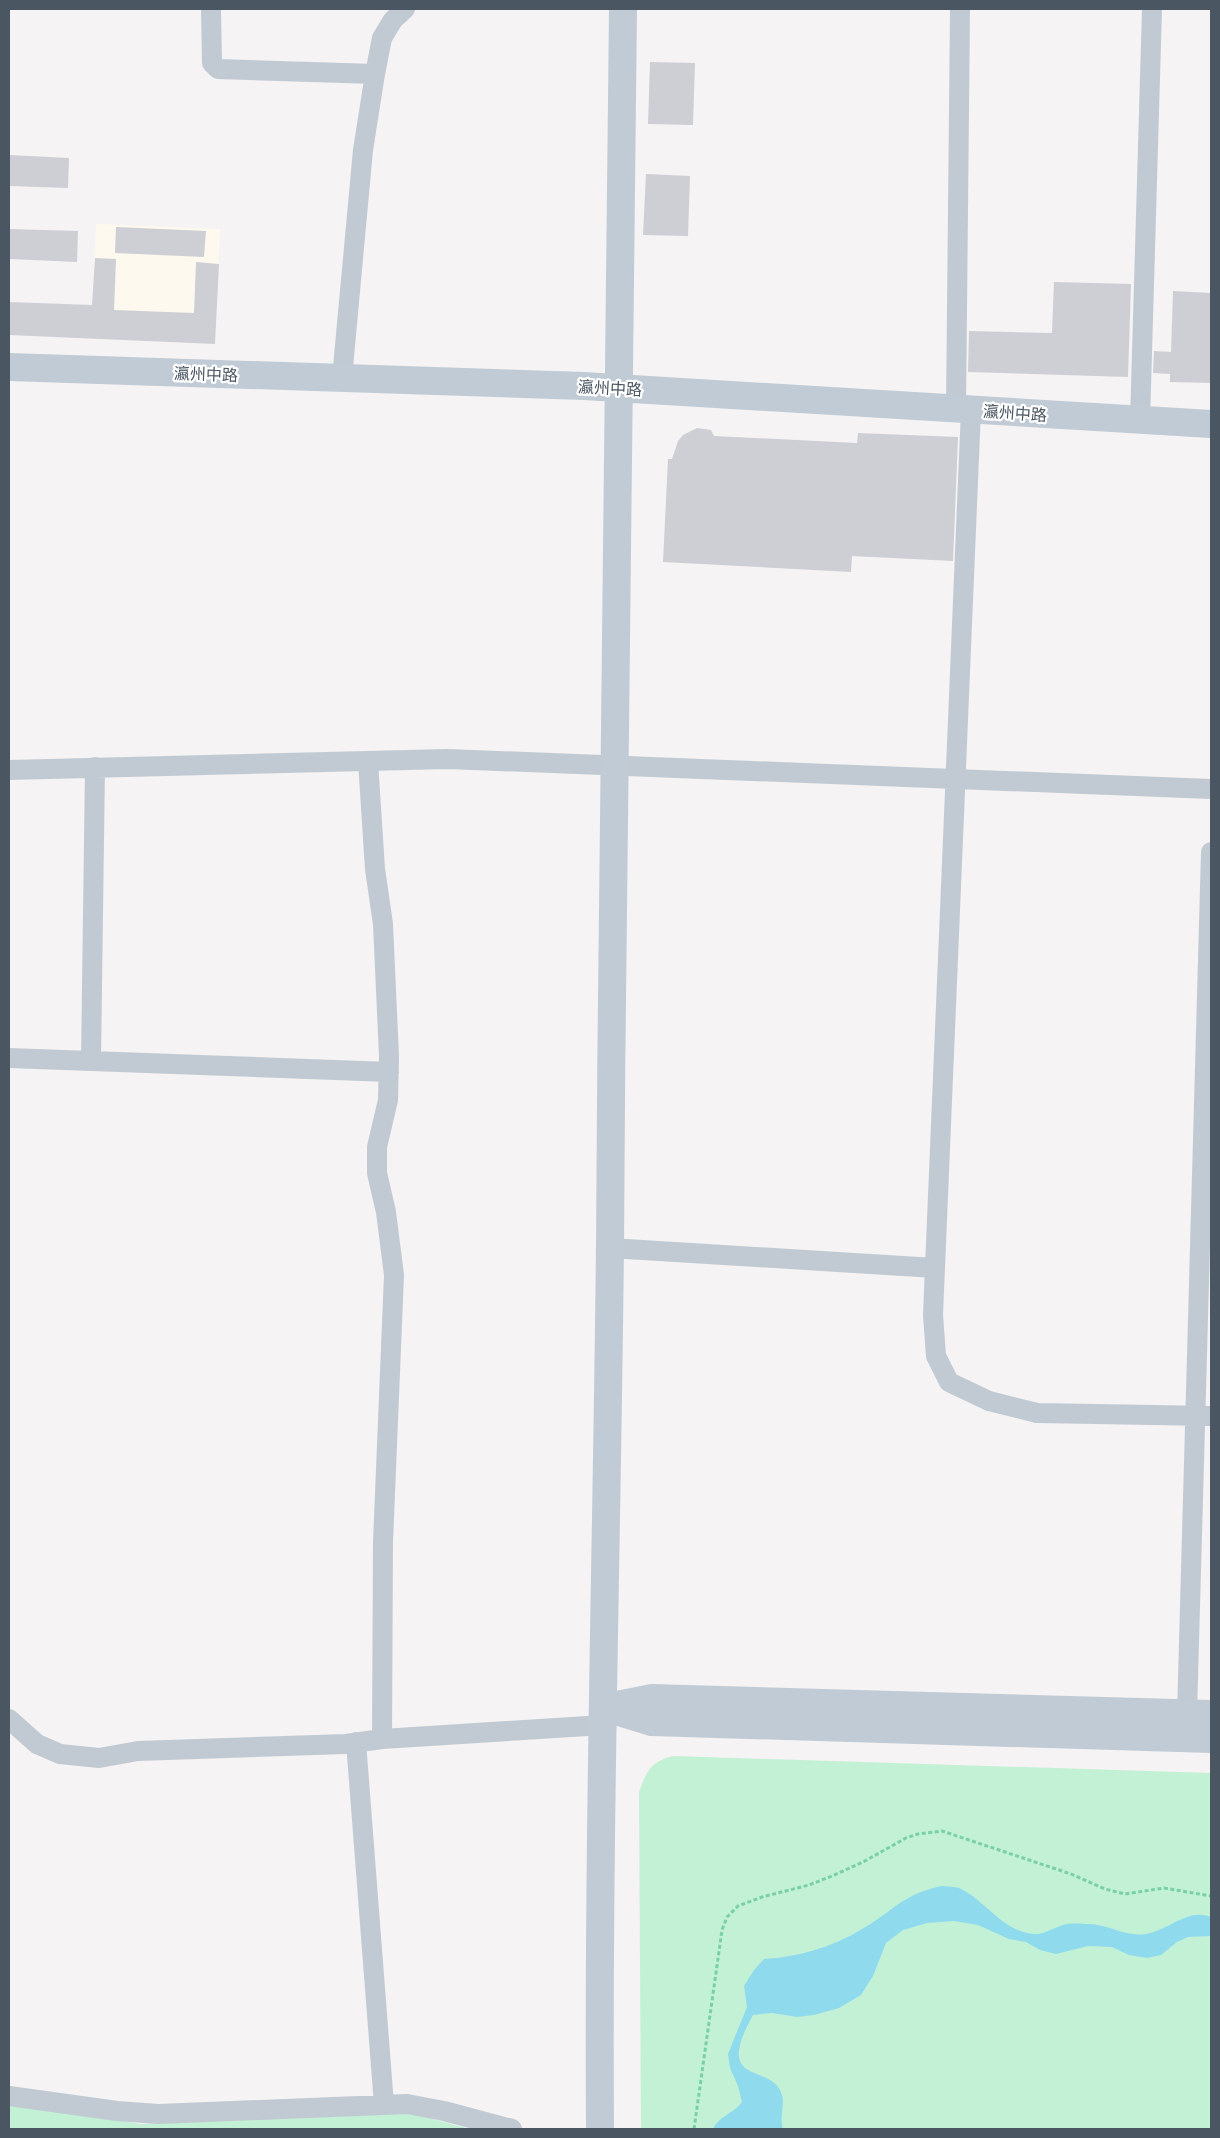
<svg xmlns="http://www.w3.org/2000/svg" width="1220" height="2138" font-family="'Asap Condensed','Noto Sans SC',sans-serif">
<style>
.commercial{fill:#fdf9ef}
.green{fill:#c3f1d5}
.water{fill:#90daee}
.building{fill:#cdcfd5}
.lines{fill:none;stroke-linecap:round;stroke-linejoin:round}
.path{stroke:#7ad0a6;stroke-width:3;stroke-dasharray:4 2.5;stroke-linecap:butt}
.street{stroke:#c1cad2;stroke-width:20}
.secondary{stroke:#c1cbd6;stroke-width:28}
.labels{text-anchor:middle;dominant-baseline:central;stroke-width:4.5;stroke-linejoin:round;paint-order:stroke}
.street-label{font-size:16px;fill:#4a5661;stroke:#fff}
</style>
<rect width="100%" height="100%" fill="#f5f3f3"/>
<path class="commercial" d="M 96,224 L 220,229 L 215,344 L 91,338 Z"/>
<path class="green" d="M 673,1756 L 1211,1773 L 1211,2129 L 641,2129 L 639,1792 C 647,1771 650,1762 673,1756 Z
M 9,2103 L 141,2124 L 410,2113 L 470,2129 L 9,2129 Z"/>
<path class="water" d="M 942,1886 C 948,1887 956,1886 961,1889 C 986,1901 1004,1933 1035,1934 C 1047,1934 1056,1926 1067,1924 C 1075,1923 1083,1924 1090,1924 C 1111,1925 1129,1939 1150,1933 C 1171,1928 1189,1908 1211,1917 L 1211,1936 L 1188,1937 L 1177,1942 L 1161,1955 L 1147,1958 L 1129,1955 L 1112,1947 L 1088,1946 L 1056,1954 L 1040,1950 L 1026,1942 L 1009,1939 L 978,1925 L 954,1921 L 927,1923 L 903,1930 L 886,1943 L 873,1976 L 861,1995 L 839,2008 L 814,2015 L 797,2017 L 772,2013 L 753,2015 C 712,2089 772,2061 782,2095 C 785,2105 779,2118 783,2129 L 713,2129 C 720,2115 732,2115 742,2102 L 738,2086 L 730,2068 L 728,2054 L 747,2007 L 744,1986 L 754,1970 L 764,1959 C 798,1957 833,1947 862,1929 C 894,1911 902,1894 942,1886 Z"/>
<path class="building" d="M 650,62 L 695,63 L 693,125 L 648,124 Z
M 9,155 L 69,158 L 68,188 L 9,186 Z
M 646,174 L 690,176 L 688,236 L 643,235 Z
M 116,227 L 206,231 L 204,257 L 115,253 Z
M 9,229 L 78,231 L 77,262 L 9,259 Z
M 95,258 L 116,259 L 114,310 L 194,313 L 196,262 L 219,264 L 215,344 L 9,335 L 9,302 L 92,305 Z
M 1054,282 L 1131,284 L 1128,377 L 968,372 L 969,331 L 1052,333 Z
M 1173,291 L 1211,293 L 1211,383 L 1170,382 L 1170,374 L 1153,373 L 1154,351 L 1171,352 Z
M 697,428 L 711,430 L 714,436 L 857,443 L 858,433 L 958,437 L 953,561 L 852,556 L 851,572 L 663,562 L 668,459 L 672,459 L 678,441 L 683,435 Z"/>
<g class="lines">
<path class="path" d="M 694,2129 L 722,1930 L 727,1917 L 738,1906 L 762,1897 L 809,1885 L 832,1876 L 863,1862 L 906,1838 L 918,1834 L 942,1831 L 1071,1874 L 1105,1889 L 1125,1894 L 1164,1888 L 1211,1896"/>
<path class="street" d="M 211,9 L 212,63 L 218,69 L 375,74
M 342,378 L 363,150 L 375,74 L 382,38 L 393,20 L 405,9
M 956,409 L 960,9
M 971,410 L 933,1315 L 936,1356 L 949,1382 L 989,1401 L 1037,1413 L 1211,1416
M 1140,421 L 1152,9
M 368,761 L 375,869 L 383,924 L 389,1056 L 388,1100 L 377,1147 L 377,1173 L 386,1212 L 394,1275 L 383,1542 L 382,1739
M 9,770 L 448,759 L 1211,789
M 9,1058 L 389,1072
M 91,1061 L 95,767
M 610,1248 L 935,1268
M 1187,1714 L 1211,852
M 9,1719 L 37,1744 L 60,1754 L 99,1758 L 138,1751 L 346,1744 L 382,1739 L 603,1725
M 356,1742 L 384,2105
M 9,2096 L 117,2111 L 158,2114 L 407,2104 L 444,2111 L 512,2129"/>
<path class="secondary" d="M 9,367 L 584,386 L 1211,424
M 603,1707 L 652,1722 L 1211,1739
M 607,1707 L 652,1698 L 1211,1714
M 600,2129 C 598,1834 607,1540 610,1245 C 613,833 615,421 623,9"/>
</g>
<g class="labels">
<g class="street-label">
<text transform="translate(206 374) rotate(2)">瀛州中路</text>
<text transform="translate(610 388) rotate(3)">瀛州中路</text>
<text transform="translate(1015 413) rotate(4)">瀛州中路</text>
</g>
</g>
<rect width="1220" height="2138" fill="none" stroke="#4a5661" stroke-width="20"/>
</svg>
